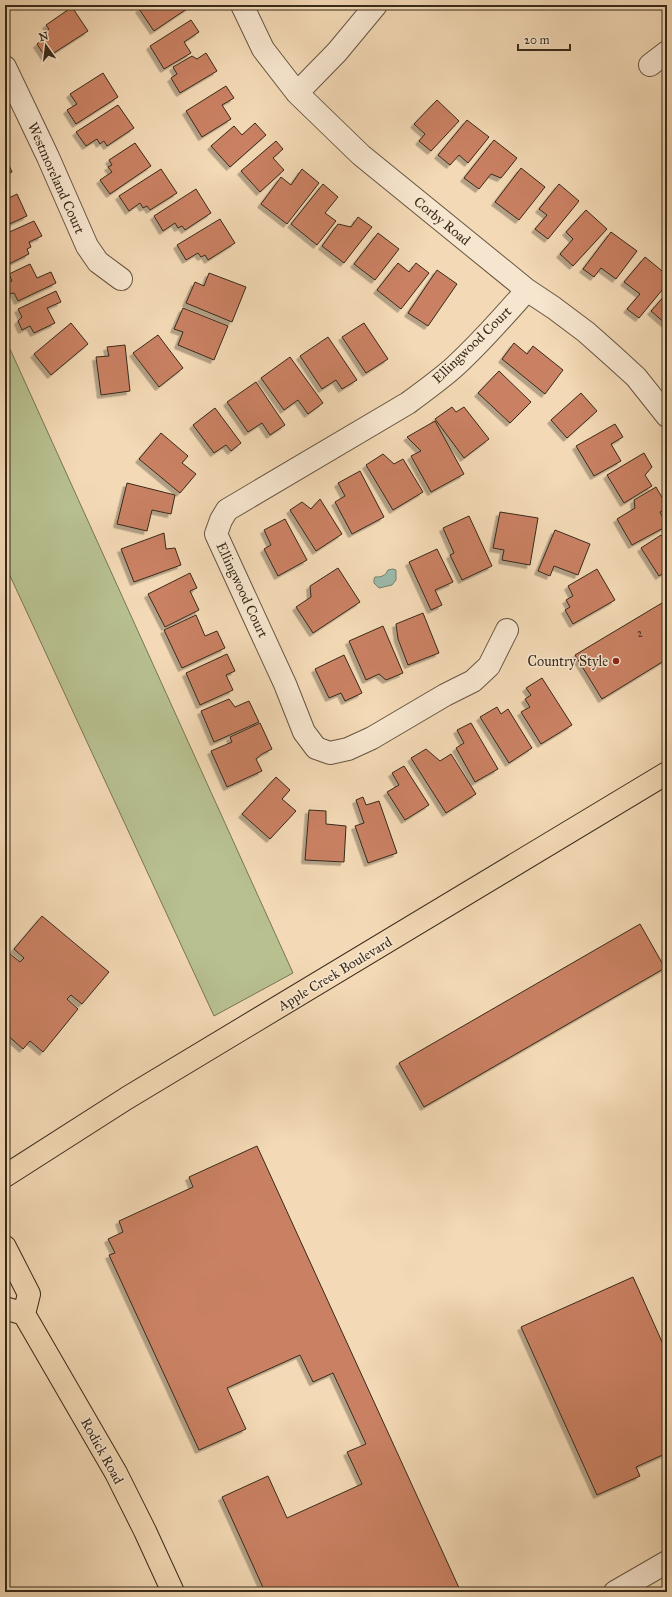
<svg xmlns="http://www.w3.org/2000/svg" width="672" height="1597" font-family="'IM FELL Great Primer',serif">
<style>
.green{fill:#b8c090;stroke:#787555}
.water{fill:#9cbaaa;stroke:#748070}
.building{fill:#ca8163;stroke:#372a1a;filter:url(#shadow)}
.lines{fill:none;stroke-linecap:round;stroke-linejoin:round}
.minor-casing{stroke:#665641;stroke-width:24}
.major-casing{stroke:#372a1a;stroke-width:24}
.minor{stroke:#f7e6cf;stroke-width:22}
.major{stroke:#f3d9b5;stroke-width:22}
.poi-dot{fill:#8f2418;stroke:#f7e6cf;stroke-width:1.5}
.labels{text-anchor:middle;dominant-baseline:central;stroke-width:3;stroke-linejoin:round;paint-order:stroke}
.number-label{font-size:12px;fill:#5c402c}
.street-label{font-size:14px;fill:#372a1a;stroke:#f7e6cf}
.poi-label{font-size:14px;fill:#372a1a;stroke:#f7e6cf;text-anchor:end}
</style>
<defs>
<filter id="shadow"><feDropShadow dx="-3.5" dy="3.5" stdDeviation="0" flood-color="#0004"/></filter>
</defs>
<rect width="100%" height="100%" fill="#f3d9b5"/>
<filter id="stains"><feTurbulence type="fractalNoise" baseFrequency=".005" numOctaves="4"/><feColorMatrix values="0 0 0 0 .2 0 0 0 0 .09 0 0 0 0 .02 0 0 0 .5 -.17"/></filter>
<radialGradient id="worn" r=".72"><stop offset=".6" stop-color="#630" stop-opacity="0"/><stop offset="1" stop-color="#630" stop-opacity=".3"/></radialGradient>
<path class="green" d="M 5,338 L 293,973 L 214,1016 L 5,565 Z"/>
<path class="water" d="M 393,569 L 396,570 L 396,580 L 392,585 L 379,588 L 374,583 L 374,579 L 375,577 C 382,577 385,576 388,570 Z"/>
<path class="building" d="M 145,5 L 190,5 L 191,6 L 154,31 L 139,9 Z
M 72,7 L 88,31 L 46,58 L 37,44 L 48,36 L 45,32 L 49,29 L 46,25 Z
M 191,20 L 199,32 L 184,42 L 191,53 L 164,69 L 150,46 Z
M 206,53 L 217,71 L 180,93 L 171,78 L 177,74 L 173,67 L 192,56 L 197,59 Z
M 103,73 L 118,97 L 76,124 L 67,110 L 77,104 L 70,94 Z
M 226,86 L 234,98 L 222,105 L 231,119 L 202,137 L 186,111 Z
M 437,100 L 459,121 L 431,151 L 419,141 L 425,134 L 414,124 Z
M 118,105 L 134,128 L 107,146 L 104,141 L 100,144 L 97,139 L 86,146 L 76,132 Z
M 467,120 L 489,137 L 468,163 L 459,155 L 450,165 L 438,155 Z
M 255,123 L 266,135 L 230,167 L 211,146 L 234,126 L 242,135 Z
M 494,140 L 517,158 L 501,178 L 491,174 L 479,189 L 464,178 Z
M 276,141 L 283,149 L 273,158 L 284,170 L 260,192 L 241,171 Z
M 135,143 L 151,166 L 110,194 L 100,180 L 112,172 L 108,167 L 112,165 L 109,160 Z
M 5,156 L 12,172 L 5,175 Z
M 521,168 L 545,187 L 519,220 L 495,202 Z
M 161,169 L 177,193 L 150,210 L 147,206 L 143,208 L 140,203 L 129,211 L 119,196 Z
M 302,169 L 319,183 L 287,224 L 261,204 L 281,177 L 291,185 Z
M 323,184 L 338,197 L 325,213 L 336,221 L 317,245 L 291,224 Z
M 559,184 L 579,201 L 548,239 L 535,229 L 547,215 L 539,209 Z
M 196,189 L 211,213 L 185,230 L 182,226 L 178,228 L 175,223 L 163,231 L 154,216 Z
M 17,194 L 27,216 L 5,226 L 5,200 Z
M 586,210 L 607,229 L 573,266 L 560,254 L 573,239 L 566,232 Z
M 358,217 L 372,227 L 344,263 L 322,246 L 338,224 L 351,227 Z
M 220,219 L 235,243 L 208,260 L 205,255 L 201,257 L 198,253 L 186,260 L 177,245 Z
M 34,221 L 42,236 L 29,242 L 31,247 L 27,249 L 29,254 L 5,266 L 5,234 Z
M 611,232 L 637,251 L 616,279 L 601,268 L 594,277 L 583,269 Z
M 378,233 L 399,249 L 375,280 L 354,264 Z
M 645,257 L 667,275 L 667,284 L 639,318 L 627,309 L 640,294 L 624,282 Z
M 398,263 L 409,272 L 416,263 L 429,273 L 401,309 L 377,290 Z
M 30,264 L 37,278 L 51,272 L 56,283 L 18,301 L 14,293 L 8,294 L 5,284 L 12,281 L 9,274 Z
M 437,270 L 457,284 L 428,326 L 408,313 Z
M 209,273 L 246,287 L 232,322 L 186,303 L 195,282 L 204,286 Z
M 56,291 L 61,302 L 47,308 L 55,323 L 34,333 L 30,326 L 22,330 L 18,321 L 22,317 L 18,309 Z
M 667,293 L 667,325 L 651,311 Z
M 183,308 L 228,326 L 214,360 L 178,345 L 183,332 L 174,329 Z
M 71,323 L 88,344 L 51,375 L 34,354 Z
M 364,323 L 388,359 L 366,373 L 342,337 Z
M 158,335 L 183,368 L 159,387 L 133,353 Z
M 328,337 L 357,380 L 342,389 L 336,380 L 322,389 L 300,356 Z
M 514,343 L 527,354 L 533,346 L 563,370 L 545,394 L 502,359 Z
M 125,345 L 130,391 L 101,395 L 96,357 L 109,356 L 107,347 Z
M 290,357 L 323,403 L 308,414 L 298,400 L 284,410 L 261,378 Z
M 499,371 L 531,402 L 510,423 L 478,393 Z
M 256,382 L 285,425 L 270,435 L 262,423 L 248,432 L 227,402 Z
M 581,393 L 597,411 L 567,438 L 551,420 Z
M 452,407 L 456,412 L 464,407 L 489,439 L 464,458 L 435,419 Z
M 215,408 L 241,443 L 231,451 L 226,445 L 214,453 L 193,425 Z
M 435,421 L 464,474 L 431,492 L 411,456 L 421,451 L 407,437 Z
M 615,424 L 623,437 L 611,444 L 621,461 L 594,476 L 576,446 Z
M 161,433 L 188,456 L 182,463 L 196,474 L 180,493 L 139,459 Z
M 644,453 L 652,467 L 645,475 L 652,486 L 624,503 L 607,475 Z
M 383,454 L 394,464 L 403,459 L 423,492 L 393,510 L 366,465 Z
M 360,471 L 384,517 L 352,534 L 335,502 L 345,496 L 338,483 Z
M 127,483 L 175,495 L 171,514 L 152,510 L 147,531 L 117,524 Z
M 656,487 L 667,506 L 667,508 L 660,512 L 667,526 L 632,545 L 617,519 L 635,508 L 634,500 Z
M 320,499 L 342,534 L 316,551 L 290,510 L 302,502 L 311,509 Z
M 500,512 L 538,518 L 530,565 L 502,560 L 504,550 L 493,548 Z
M 469,516 L 492,566 L 462,580 L 450,555 L 454,553 L 443,528 Z
M 285,519 L 307,560 L 278,576 L 264,549 L 271,545 L 264,530 Z
M 555,530 L 590,544 L 578,575 L 554,566 L 550,576 L 538,571 Z
M 164,533 L 166,549 L 175,548 L 181,565 L 134,582 L 121,549 Z
M 661,535 L 667,541 L 667,571 L 659,576 L 641,548 Z
M 437,549 L 453,582 L 435,590 L 442,605 L 431,610 L 409,562 Z
M 338,568 L 360,602 L 313,633 L 296,607 L 311,597 L 310,586 Z
M 597,569 L 615,600 L 573,624 L 565,610 L 570,607 L 566,600 L 573,596 L 568,586 Z
M 190,573 L 197,588 L 190,591 L 199,610 L 165,627 L 148,594 Z
M 667,600 L 667,659 L 602,699 L 575,655 Z
M 423,613 L 439,653 L 408,665 L 398,639 L 396,624 Z
M 196,615 L 205,636 L 217,631 L 225,648 L 182,668 L 164,630 Z
M 383,626 L 403,673 L 386,680 L 379,674 L 366,680 L 349,641 Z
M 227,654 L 235,671 L 226,675 L 233,690 L 200,705 L 186,673 Z
M 344,655 L 362,693 L 345,701 L 341,693 L 329,698 L 315,669 Z
M 542,678 L 572,725 L 541,744 L 521,712 L 530,707 L 525,699 L 531,695 L 526,688 Z
M 229,699 L 235,707 L 249,701 L 259,722 L 214,742 L 201,711 Z
M 497,707 L 501,714 L 508,709 L 532,748 L 509,763 L 480,717 Z
M 260,723 L 272,749 L 262,754 L 256,759 L 262,771 L 227,787 L 211,751 L 232,742 L 230,737 Z
M 471,723 L 498,769 L 475,782 L 456,748 L 464,743 L 457,730 Z
M 426,749 L 440,761 L 451,754 L 476,794 L 446,813 L 411,758 Z
M 404,766 L 429,805 L 405,820 L 387,792 L 399,785 L 392,773 Z
M 276,777 L 290,790 L 282,799 L 296,811 L 270,839 L 242,814 Z
M 363,797 L 366,805 L 379,801 L 397,853 L 368,863 L 355,826 L 364,823 L 356,800 Z
M 309,810 L 326,811 L 326,824 L 346,826 L 344,862 L 305,860 Z
M 42,916 L 109,972 L 82,1004 L 71,995 L 67,999 L 78,1009 L 43,1052 L 30,1041 L 23,1049 L 5,1033 L 5,959 L 10,954 L 20,962 L 24,958 L 14,949 Z
M 640,924 L 665,968 L 424,1107 L 399,1063 Z
M 257,1146 L 460,1590 L 456,1592 L 265,1592 L 222,1497 L 268,1476 L 287,1518 L 362,1484 L 347,1452 L 366,1444 L 333,1373 L 313,1382 L 300,1355 L 227,1388 L 246,1429 L 199,1450 L 109,1255 L 115,1253 L 108,1239 L 123,1232 L 119,1221 L 193,1187 L 189,1177 Z
M 633,1277 L 667,1353 L 667,1453 L 636,1467 L 640,1476 L 597,1495 L 521,1327 Z"/>
<g class="lines">
<g class="minor-casing">
<path id="minor" d="M 242,5 L 263,49 L 297,93 L 361,155 L 527,290 L 554,308 L 586,332 L 613,356 L 636,377 L 667,416
M 650,65 L 667,52
M 5,67 L 48,157 L 87,246 L 98,262 L 121,279
M 297,93 L 337,52 L 376,5
M 507,630 L 489,666 L 473,681 L 445,695 L 372,738 L 348,749 L 330,753 L 316,748 L 304,732 L 285,684 L 216,534 L 221,520 L 227,510 L 408,403 C 423,392 438,381 452,369 C 479,345 503,317 527,290
M 615,1592 L 667,1562"/>
</g>
<g class="major-casing">
<path id="major" d="M 5,1176 L 127,1098 L 667,773
M 5,1247 L 29,1294 L 24,1314
M 5,1308 L 24,1314 L 116,1473 L 145,1531 L 173,1592"/>
</g>
<use href="#minor" class="minor"/>
<use href="#major" class="major"/>
</g>
<circle class="poi-dot" cx="616" cy="661" r="4"/>
<g class="labels">
<g class="number-label">
<text x="640" y="633">2</text>
</g>
<g class="street-label">
<text transform="translate(56 178) rotate(66)">Westmoreland Court</text>
<text transform="translate(442 221) rotate(39)">Corby Road</text>
<text transform="translate(472 345) rotate(-44)">Ellingwood Court</text>
<text transform="translate(242 590) rotate(65)">Ellingwood Court</text>
<text transform="translate(335 974) rotate(-31)">Apple Creek Boulevard</text>
<text transform="translate(102 1451) rotate(61)">Rodick Road</text>
</g>
<g class="poi-label">
<text x="608" y="661">Country Style</text>
</g>
</g>
<rect width="672" height="1597" fill="none" stroke="#f3d9b5" stroke-width="20"/>
<rect x="6" y="6" width="660" height="1585" fill="none" stroke="#372a1a" stroke-width="2"/>
<rect x="10" y="10" width="652" height="1577" fill="none" stroke="#372a1a"/>
<g transform="translate(46 46) rotate(346)" stroke="#f7e6cf" stroke-width="3" paint-order="stroke">
<path d="M0-3L7 15L0 10L-7 15Z" fill="#372a1a"/>
<text y="-6" font-size="11" font-weight="bold" text-anchor="middle" fill="#372a1a">N</text>
</g>
<path d="M518 44v6h52v-6" fill="none" stroke="#372a1a" stroke-width="2"/>
<text x="524" y="44" font-size="12" fill="#372a1a" stroke="#f7e6cf" stroke-width="3" paint-order="stroke">20 m</text>
<rect width="100%" height="100%" filter="url(#stains)"/>
<rect width="100%" height="100%" fill="url(#worn)"/>
</svg>
